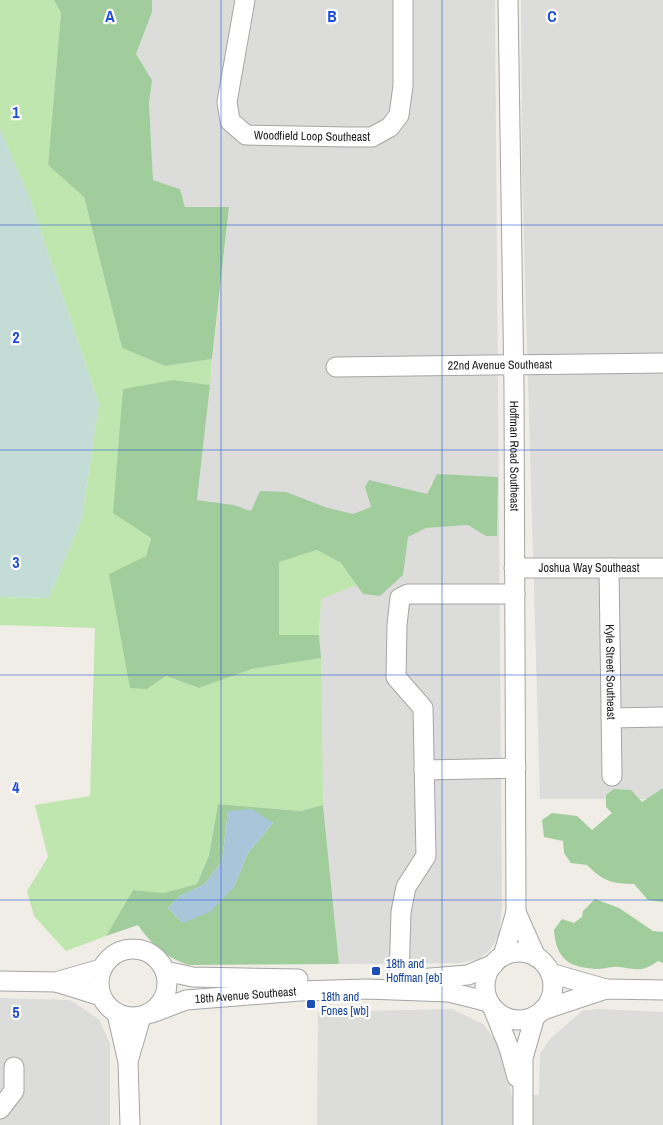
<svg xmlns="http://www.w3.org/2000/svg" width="663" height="1125" font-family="'Archivo Narrow',sans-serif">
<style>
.residential{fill:#dcdcdb}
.grass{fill:#bfe6ae}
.forest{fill:#a1cc9c;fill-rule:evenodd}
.wetland{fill:#c3dcd5}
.water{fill:#a8c5da}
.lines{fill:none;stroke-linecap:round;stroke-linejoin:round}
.minor-casing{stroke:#a5a5a5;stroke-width:21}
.minor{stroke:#fff;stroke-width:19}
.grid{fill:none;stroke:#1d4ed8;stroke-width:1;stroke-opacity:0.55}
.transit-dot{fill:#1a4fb4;stroke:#fff;stroke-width:2}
.labels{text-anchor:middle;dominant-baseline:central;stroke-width:4.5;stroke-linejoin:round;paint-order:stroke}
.street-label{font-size:12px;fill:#1e1e1e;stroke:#fff}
.transit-label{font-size:12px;fill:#164399;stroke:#fff;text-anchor:start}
.grid-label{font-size:16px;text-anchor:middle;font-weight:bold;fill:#1d4ed8;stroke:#fff;stroke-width:4.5;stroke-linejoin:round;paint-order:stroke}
</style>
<rect width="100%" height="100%" fill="#efede5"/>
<path class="residential" d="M 152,0 L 495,0 L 502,905 L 499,935 L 490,950 L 479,959 L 460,963 L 339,964 L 323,805 L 319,635 L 321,599 L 357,585 L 363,594 L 403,575 L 407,537 L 426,528 L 468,525 L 432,481 L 427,494 L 365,487 L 371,507 L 353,514 L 325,507 L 251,511 L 234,505 L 197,500 L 229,208 L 185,207 L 180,189 L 153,180 L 149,107 L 152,80 L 136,54 L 152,12 Z
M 521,0 L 663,0 L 663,799 L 540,799 L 522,172 Z
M 0,998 L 70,1000 L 99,1019 L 110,1044 L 110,1125 L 0,1125 Z
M 452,1009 L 483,1024 L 497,1042 L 509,1071 L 511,1095 L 539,1095 L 540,1054 L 549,1040 L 582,1011 L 596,1009 L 663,1012 L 663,1125 L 317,1125 L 318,1012 Z"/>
<path class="grass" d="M 0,0 L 54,0 L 61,13 L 48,165 L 84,197 L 122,348 L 165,366 L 212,359 L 210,385 L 174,380 L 151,538 L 146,556 L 147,689 L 166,676 L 199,688 L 252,669 L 321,658 L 323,805 L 301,811 L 218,804 L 209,855 L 197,884 L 163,893 L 133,890 L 106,936 L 66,951 L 34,916 L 27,891 L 48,857 L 35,805 L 90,796 L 95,628 L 0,625 L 0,597 L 49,598 L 82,518 L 99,404 L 30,199 L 0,129 Z
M 317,550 L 341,563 L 357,585 L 321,599 L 319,635 L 279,635 L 278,562 Z"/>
<path class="forest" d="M 54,0 L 152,0 L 152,12 L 136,54 L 152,80 L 149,104 L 153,180 L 180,189 L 185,207 L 229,207 L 212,359 L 165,366 L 122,348 L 84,197 L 48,165 L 61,13 Z
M 174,380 L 210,385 L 197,500 L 234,505 L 251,511 L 260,491 L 286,492 L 325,507 L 353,514 L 371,507 L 365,487 L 369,480 L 427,494 L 437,474 L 498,477 L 497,536 L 486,536 L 468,525 L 426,528 L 408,537 L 403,575 L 380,596 L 363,594 L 341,563 L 317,550 L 279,562 L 279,635 L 319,635 L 321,658 L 252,669 L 199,688 L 166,676 L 147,689 L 130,688 L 109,574 L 146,556 L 151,538 L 113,513 L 123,389 Z
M 663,788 L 663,902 L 648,900 L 634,884 C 612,884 603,881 587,865 L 571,863 L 564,853 L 563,841 L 544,837 L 542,820 L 552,813 L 577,816 L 592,830 L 612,813 L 606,807 L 606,795 L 614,789 L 631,790 L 642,802 Z
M 218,804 L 301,811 L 323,805 L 339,964 L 189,965 C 168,959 150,943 138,925 L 106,936 L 133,890 L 163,893 L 197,884 L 209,855 ZM 228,811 L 273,823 L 248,853 L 234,887 L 183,923 L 168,908 L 180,896 L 205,884 L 222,861 Z
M 595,899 L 619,908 L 653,931 L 663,932 L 663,963 L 658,961 C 641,973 637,969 619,967 C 612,966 606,969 599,969 C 570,968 556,960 554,930 L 562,919 L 574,923 L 582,917 L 583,911 Z"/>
<path class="wetland" d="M 0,129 L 30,199 L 99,404 L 82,518 L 49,598 L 0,597 Z"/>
<path class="water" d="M 252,809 L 273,823 L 248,853 L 234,887 L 210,912 L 183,923 L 168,908 L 180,896 L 205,884 L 222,861 L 228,811 Z"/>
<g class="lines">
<g class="minor-casing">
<g id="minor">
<path id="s1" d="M 245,0 L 227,102 L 230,121 L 246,135 L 349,137 L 372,137 L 390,127 L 399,115 L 403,86 L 403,0"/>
<path id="s2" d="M 508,0 L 514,389 L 516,912 L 536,957"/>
<path id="s3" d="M 336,367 L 663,363"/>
<path id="s4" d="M 514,568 L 663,568"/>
<path id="s5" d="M 609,568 L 612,776"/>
<path d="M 611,718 L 663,717"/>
<path d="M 424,770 L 516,768"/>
<circle cx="133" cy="983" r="34"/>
<circle cx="519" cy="986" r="34"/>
<path d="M 503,956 L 516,912"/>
<path d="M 165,971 L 193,977 L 298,979"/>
<path d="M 550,973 L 606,989"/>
<path d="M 399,980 L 401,912 L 406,887 L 426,856 L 423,708 L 396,677 L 397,625 L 400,598 L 408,594 L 515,594"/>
<path d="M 405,980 L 468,975 L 494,964"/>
<path d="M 0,981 L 56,982 L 101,969"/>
<path d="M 56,982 L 101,996"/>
<path d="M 493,1008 L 509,1048 L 517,1077"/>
<path d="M 543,1010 L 606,989 L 663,990"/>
<path id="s6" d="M 152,1013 L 186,1000 L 300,991 L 366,989 L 449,992 L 489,1002"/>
<path d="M 117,1014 L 128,1062 L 130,1125"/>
<path d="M 128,1061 L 141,1017"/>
<path d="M 0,1109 L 14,1091 L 14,1067"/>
<path d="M 523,1125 L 523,1058 L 535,1016"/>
</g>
</g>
<use href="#minor" class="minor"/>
</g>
<path class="grid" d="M 221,0 L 221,1125M 442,0 L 442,1125M 0,225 L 663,225M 0,450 L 663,450M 0,675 L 663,675M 0,900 L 663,900"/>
<g class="transit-dot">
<rect x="371" y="966" width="10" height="10" rx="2.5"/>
<rect x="306" y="999" width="10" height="10" rx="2.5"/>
</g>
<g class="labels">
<g class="street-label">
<text stroke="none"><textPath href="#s1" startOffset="210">Woodfield Loop Southeast</textPath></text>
<text stroke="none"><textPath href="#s3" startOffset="164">22nd Avenue Southeast</textPath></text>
<text stroke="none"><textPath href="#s2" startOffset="456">Hoffman Road Southeast</textPath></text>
<text stroke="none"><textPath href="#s4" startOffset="75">Joshua Way Southeast</textPath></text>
<text stroke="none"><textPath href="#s5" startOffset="104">Kyle Street Southeast</textPath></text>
<text stroke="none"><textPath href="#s6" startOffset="96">18th Avenue Southeast</textPath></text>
</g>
<g class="transit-label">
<text x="386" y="964">18th and<tspan x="386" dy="14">Hoffman [eb]</tspan></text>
<text x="321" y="997">18th and<tspan x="321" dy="14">Fones [wb]</tspan></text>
</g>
</g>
<g class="grid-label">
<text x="110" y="22">A</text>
<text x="332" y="22">B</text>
<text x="552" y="22">C</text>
<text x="16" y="118">1</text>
<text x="16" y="343">2</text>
<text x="16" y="568">3</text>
<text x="16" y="793">4</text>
<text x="16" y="1018">5</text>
</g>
</svg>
